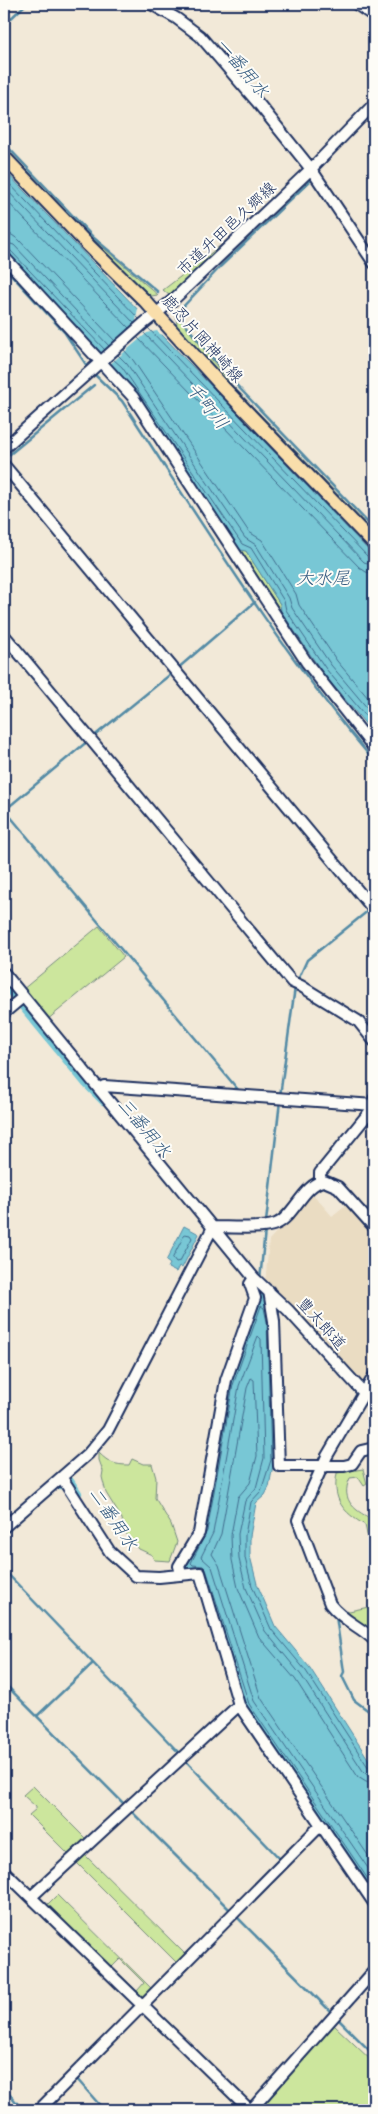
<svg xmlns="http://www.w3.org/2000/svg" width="378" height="2114" font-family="'Balsamiq Sans','Klee One',sans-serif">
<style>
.built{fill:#eadcc2}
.green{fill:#cce69d;stroke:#748a7e;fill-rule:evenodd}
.water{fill:#78c7d5;stroke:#538aa5}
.pier{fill:#f2e9d8}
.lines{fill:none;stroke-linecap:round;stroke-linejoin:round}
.shore{stroke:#406c8e;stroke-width:1}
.stream{stroke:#538aa5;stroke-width:2.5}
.canal{stroke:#78c7d5;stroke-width:8}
.minor-casing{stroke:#1b2f5e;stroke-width:14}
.major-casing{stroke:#1b2f5e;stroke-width:16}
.minor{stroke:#fdfcf7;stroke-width:10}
.major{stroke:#f9deab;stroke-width:12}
.labels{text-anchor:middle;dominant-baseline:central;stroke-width:4;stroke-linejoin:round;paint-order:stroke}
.street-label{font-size:16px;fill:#1b2f5e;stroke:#fdfcf7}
.water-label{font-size:18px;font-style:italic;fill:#375d82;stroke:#fdfcf7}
</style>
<rect width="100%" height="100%" fill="#f2e9d8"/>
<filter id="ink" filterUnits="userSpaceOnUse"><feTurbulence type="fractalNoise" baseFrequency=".02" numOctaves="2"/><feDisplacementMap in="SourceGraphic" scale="10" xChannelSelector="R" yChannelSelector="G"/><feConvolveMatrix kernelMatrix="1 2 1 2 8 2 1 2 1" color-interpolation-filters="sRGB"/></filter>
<g filter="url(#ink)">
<path class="built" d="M 312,1193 L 332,1216 L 348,1203 L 374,1233 L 374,1371 L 367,1384 L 361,1387 L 265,1285 L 269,1240 Z"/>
<path class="green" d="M 4,146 L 91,237 L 158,295 L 151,296 L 100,249 L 4,152 Z
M 233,236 L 169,295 L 163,290 Z
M 176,314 L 231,384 L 374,532 L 374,538 L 229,387 L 177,326 Z
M 240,550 L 246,551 L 280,604 L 281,611 Z
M 99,926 L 124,957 L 47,1020 L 22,990 Z
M 99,1453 C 109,1463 115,1465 129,1465 L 132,1459 L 143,1464 L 152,1464 L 156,1478 L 155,1498 L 171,1524 L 177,1542 L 170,1561 L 154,1560 L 152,1555 L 139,1549 L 124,1531 L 122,1519 L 106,1493 L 102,1477 L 103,1471 L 99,1460 Z
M 363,1469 L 367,1484 L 364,1486 L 358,1477 L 350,1478 C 339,1501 357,1512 374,1520 L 374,1567 L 365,1525 C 343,1512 332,1500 337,1473 Z
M 369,1607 L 373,1611 L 373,1633 L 339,1613 Z
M 33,1786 L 87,1840 L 70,1856 L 29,1815 L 36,1809 L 36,1807 L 23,1795 Z
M 84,1854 L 186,1955 L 178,1964 L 75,1861 Z
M 57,1895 L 152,1989 L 143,1998 L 47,1905 ZM 120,1959 L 144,1983 L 137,1991 L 112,1967 Z
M 334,2025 L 374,2063 L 374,2110 L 257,2110 Z"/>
<path class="water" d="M 4,170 L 374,556 L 374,734 L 322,672 L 281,611 L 280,604 L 246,551 L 240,550 L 117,370 L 4,251 Z
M 184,1226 L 199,1234 L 182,1268 L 179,1266 L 176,1272 L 168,1268 L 170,1264 L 166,1261 Z
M 254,1285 L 265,1290 L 272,1321 L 276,1465 L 273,1465 L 269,1487 L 265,1495 L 256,1503 L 250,1536 L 250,1556 L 257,1584 L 275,1626 L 310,1668 L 374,1768 L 374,1897 L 244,1706 L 202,1570 L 185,1571 L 183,1566 L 203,1530 L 228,1383 Z"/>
<path class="pier" d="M 138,307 L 163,333 L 161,335 L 157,331 L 147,333 L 109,365 L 99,354 L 134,324 L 136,321 Z"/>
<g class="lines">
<path class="shore" d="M 4,178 L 139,319
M 4,187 L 134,323
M 4,198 L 129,328
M 4,234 L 12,235 L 19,240 L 115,341
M 4,242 L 14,245 L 109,346
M 4,248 L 10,250 L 105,350
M 148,328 L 368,557 L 374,559
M 143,332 L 364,562 L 374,565
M 137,337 L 359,567 L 366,572 L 374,573
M 124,350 L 133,360 L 249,532 L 262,540 L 296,594 L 299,605 L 337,661 L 374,705
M 118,355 L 127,364 L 245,538 L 256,545 L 289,598 L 292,608 L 331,665 L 374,716
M 113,359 L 122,367 L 242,544 L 251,548 L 284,601 L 286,610 L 326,669 L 374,726
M 185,1234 L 190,1235 L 192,1238 L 180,1261 L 176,1262 L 173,1258 Z
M 374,1770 L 368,1767 L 306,1671 L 271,1629 L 252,1586 L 245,1558 L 245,1535 L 251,1502 L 261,1491 L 271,1460 L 267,1322 L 264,1308 L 261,1306 L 233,1385 L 207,1531 L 191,1563 L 193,1565 L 203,1566 L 206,1569 L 249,1704 L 374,1888
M 374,1776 L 367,1775 L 363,1771 L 301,1675 L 265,1631 L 246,1588 L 239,1559 L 238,1534 L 245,1501 L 256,1488 L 264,1458 L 261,1339 L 258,1336 L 239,1386 L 213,1533 L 201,1557 L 212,1567 L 254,1701 L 374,1877
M 374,1783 L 366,1782 L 358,1777 L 295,1679 L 259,1637 L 238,1588 L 232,1560 L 231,1535 L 238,1497 L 250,1483 L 257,1456 L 254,1380 L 251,1378 L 247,1388 L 221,1534 L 212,1554 L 219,1565 L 261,1698 L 374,1864"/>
<path class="stream" d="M 4,25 L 26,4
M 4,143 L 94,238 L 158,292
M 4,267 L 65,333 L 89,369
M 180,310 L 221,266 L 312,179
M 176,313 L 225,373 L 374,529
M 93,373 L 122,401 C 202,523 279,650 374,761
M 4,459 L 94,385
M 177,669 L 255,602
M 93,737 L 172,673
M 4,809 L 240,1092
M 5,810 L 89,740
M 297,982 L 307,960 L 369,910
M 280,1096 L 295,987
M 266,1222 L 280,1101
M 260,1280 L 265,1230
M 4,1570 L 181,1755
M 336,1616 L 344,1672 L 342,1676 L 354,1700 L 374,1715
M 4,1683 L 126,1806
M 37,1716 L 93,1663
M 184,1759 L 282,1861
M 130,1810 L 232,1912
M 236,1916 L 332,2013
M 336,2017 L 374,2055
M 76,2078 L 104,2110
M 4,2088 L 23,2110"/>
<path class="canal" d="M 4,984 L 86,1084 L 103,1101
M 60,1485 L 68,1478 L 78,1493"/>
<g class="minor-casing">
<path id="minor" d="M 151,4 L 176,18 L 200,36 L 258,103 L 311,169 L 374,263
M 356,4 L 374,16
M 4,257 L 133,397 L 307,663 L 374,748
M 4,448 L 143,324 L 173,300 L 311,169 L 374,104
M 4,465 L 374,910
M 4,635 L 292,982 L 301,986 L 358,1021 L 374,1041
M 4,973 L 254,1278 L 288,1310 L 364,1393
M 4,1013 L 23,997
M 99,1089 L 104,1086 L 374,1105
M 320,1181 L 320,1173 L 372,1109 L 374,1099
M 213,1227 C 230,1227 261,1230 276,1224 C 294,1217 304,1183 324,1181 L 338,1187 L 374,1227
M 269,1291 L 274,1321 L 279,1466 L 344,1466 L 352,1464 L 361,1451 L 374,1448
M 374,1376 L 327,1456 L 298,1520 L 330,1604 C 344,1622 360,1626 374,1640
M 62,1478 L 110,1552 L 136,1576 L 159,1577 L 200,1573 L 239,1705 L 374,1903
M 4,1527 L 88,1454 L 108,1430 L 213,1227
M 181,1574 L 179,1566 L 199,1533 L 226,1380 L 255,1298 L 250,1284 L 254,1278
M 4,1871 L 250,2110
M 31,1897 L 239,1705
M 39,2110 L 316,1830 L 323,1827
M 251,2110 L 374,1971"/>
</g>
<g class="major-casing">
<path id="major" d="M 4,157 L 89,246 L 145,301 L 220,384 L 374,544"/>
</g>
<use href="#minor" class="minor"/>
<use href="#major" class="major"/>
</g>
</g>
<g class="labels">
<g class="street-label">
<text transform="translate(227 229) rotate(-43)">市道升田邑久郷線</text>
<text transform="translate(202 339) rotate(48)">鹿忍片岡神崎線</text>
<text transform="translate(321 1324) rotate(48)">豊太郎道</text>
</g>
<g class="water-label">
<text transform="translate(242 68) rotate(50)">一番用水</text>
<text transform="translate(207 406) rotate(50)">千町川</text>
<text x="323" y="578">大水尾</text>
<text transform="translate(144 1128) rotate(50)">三番用水</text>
<text transform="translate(113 1519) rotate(56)">二番用水</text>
</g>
</g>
<rect width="378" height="2114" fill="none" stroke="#fdfcf7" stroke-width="20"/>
<rect x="10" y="10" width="358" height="2094" fill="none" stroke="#1b2f5e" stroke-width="2" filter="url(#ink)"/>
</svg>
